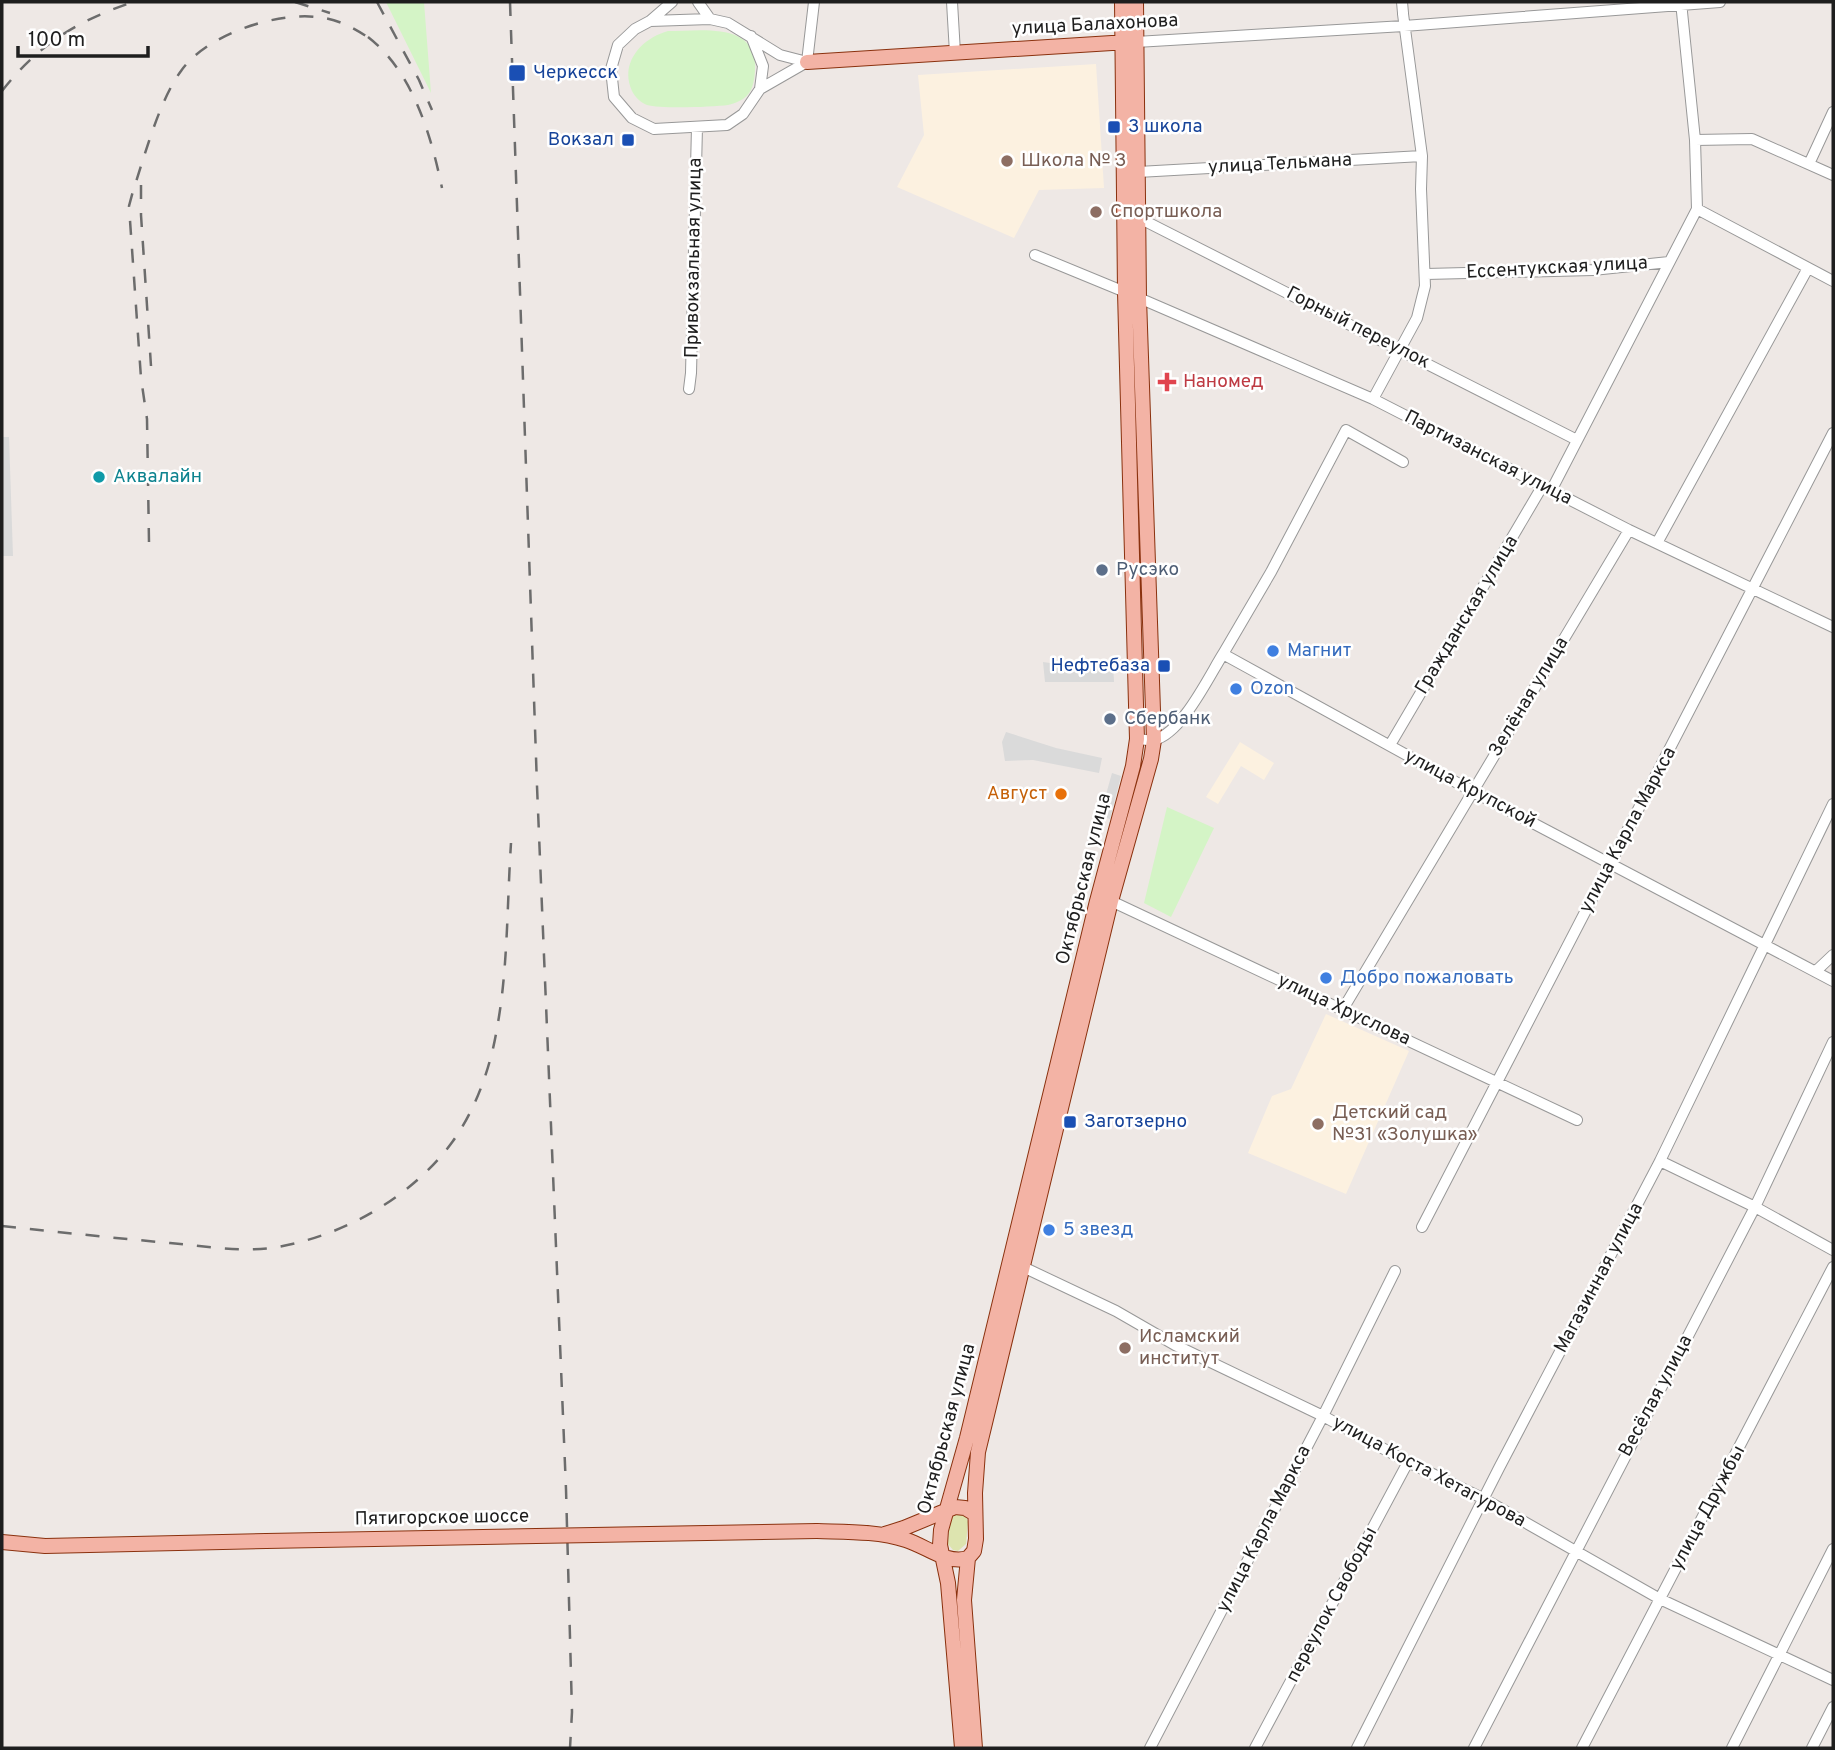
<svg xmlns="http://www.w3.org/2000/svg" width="1835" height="1750" font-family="Overpass,sans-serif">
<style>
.education{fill:#fcf1e0}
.grass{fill:#dde4af}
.park{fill:#d4f4c6}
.parking{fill:#dadada}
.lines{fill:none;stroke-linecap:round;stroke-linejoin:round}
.minor-casing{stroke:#989898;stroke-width:12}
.major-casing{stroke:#8a310e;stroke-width:16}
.minor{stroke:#fff;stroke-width:10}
.major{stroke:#f3b3a5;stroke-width:14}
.rail{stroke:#6c6c6c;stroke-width:2.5;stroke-dasharray:14 14;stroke-linecap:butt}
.major-bridge-casing{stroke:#8a310e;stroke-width:16;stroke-linecap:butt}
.major-bridge{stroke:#f3b3a5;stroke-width:14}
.transit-dot{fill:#1a4fb4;stroke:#fff;stroke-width:2.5}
.education-dot{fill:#8d6e63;stroke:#fff;stroke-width:2.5}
.health-dot{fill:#e0444e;stroke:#fff;stroke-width:2.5}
.culture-dot{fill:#0f9aa8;stroke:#fff;stroke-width:2.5}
.service-dot{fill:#5c6f8a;stroke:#fff;stroke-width:2.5}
.shop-dot{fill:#3f7fe0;stroke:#fff;stroke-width:2.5}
.food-dot{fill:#e8710a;stroke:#fff;stroke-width:2.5}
.labels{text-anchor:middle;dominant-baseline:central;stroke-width:5;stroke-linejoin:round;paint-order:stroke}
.street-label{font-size:19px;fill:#1e1e1e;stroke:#fff}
.transit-label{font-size:19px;fill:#164399;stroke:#fff;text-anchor:start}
.education-label{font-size:19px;fill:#785e54;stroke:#fff;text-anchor:start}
.health-label{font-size:19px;fill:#be3a42;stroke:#fff;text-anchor:start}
.culture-label{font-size:19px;fill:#0d838f;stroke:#fff;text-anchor:start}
.service-label{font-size:19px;fill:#4e5e75;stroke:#fff;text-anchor:start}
.shop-label{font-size:19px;fill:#366cbe;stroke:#fff;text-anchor:start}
.food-label{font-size:19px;fill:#c56008;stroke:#fff;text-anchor:end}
</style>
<rect width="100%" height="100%" fill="#eee8e5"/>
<path class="education" d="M 1096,64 L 1104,188 L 1039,190 L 1014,238 L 897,187 L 924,135 L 918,75 Z
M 1240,742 L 1274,763 L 1264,780 L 1241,766 L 1218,804 L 1206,797 Z
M 1326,1014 L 1409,1051 L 1346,1194 L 1248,1153 L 1272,1096 L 1291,1089 Z"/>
<path class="grass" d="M 957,1512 L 965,1514 L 968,1522 L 966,1544 L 958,1551 L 953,1550 L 948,1544 L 950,1519 Z"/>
<path class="park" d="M 386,2 L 424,2 L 431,93 Z
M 668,31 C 701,31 759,21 755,71 C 754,82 753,92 743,99 C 738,102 733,104 728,105 C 713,107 660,109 647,105 C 641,103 635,97 632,91 C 619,63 642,38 668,31 Z
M 1167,807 L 1214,828 L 1171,917 L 1144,903 Z"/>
<path class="parking" d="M 2,437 L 9,437 L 13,556 L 2,556 Z
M 1043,662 L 1078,667 L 1093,666 L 1093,663 L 1113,662 L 1114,682 L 1045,682 Z
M 1006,732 L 1056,748 L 1102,758 L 1099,773 L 1033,760 L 1005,761 L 1002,742 Z
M 1112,773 L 1121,776 L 1110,819 L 1100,816 Z"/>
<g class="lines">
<g class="minor-casing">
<path id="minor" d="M 698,2 L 710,19
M 952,2 L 955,53
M 1402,2 L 1403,13
M 710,19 L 728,23 L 780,55 L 807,62 L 760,89 L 743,114 L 727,125 L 654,129 L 632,118 L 614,97 L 611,69 L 618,45 L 635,29 L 650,21 Z
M 650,21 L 672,2
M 751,36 L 763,66 L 760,89
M 1136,42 L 1404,26 L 1720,2
M 807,62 L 814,2
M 1695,140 L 1752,139 L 1833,175
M 1809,164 L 1833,112
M 1138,172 L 1422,156
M 1697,209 L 1833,281
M 1139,218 L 1577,440
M 1035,255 L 1125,292
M 1426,274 L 1593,270 L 1669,262
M 1139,298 L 1373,399 L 1629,530 L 1833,627
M 689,389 L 691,373 L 697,127
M 1373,399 L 1417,318 L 1425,286 L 1421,189 L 1422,156 L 1403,14
M 1552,489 L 1697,209 L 1695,140 L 1681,2
M 1657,543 L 1808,268
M 1223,654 L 1271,572 L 1346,430 L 1403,462
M 1137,739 C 1142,739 1149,741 1154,740 C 1182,733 1208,678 1223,654 L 1472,791 L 1833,981
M 1390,745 L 1543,485
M 1111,901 L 1577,1120
M 1816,971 L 1833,955
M 1343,1009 L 1629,530
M 1660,1161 L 1755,1207 L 1833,1250
M 1422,1227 L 1833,433
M 1023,1267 L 1116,1311 L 1175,1345 L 1323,1416 L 1408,1462 L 1484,1499 L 1660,1599 L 1833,1680
M 1150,1748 L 1323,1416 L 1395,1271
M 1255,1748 L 1408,1462
M 1357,1748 L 1499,1468 L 1660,1161 L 1833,804
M 1474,1748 L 1755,1207 L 1833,1042
M 1582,1748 L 1833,1267
M 1732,1748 L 1833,1549
M 1812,1748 L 1833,1707"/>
</g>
<g class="major-casing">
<path id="major" d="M 807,62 L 1128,42
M 817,1531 C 846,1532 877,1531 906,1540 C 926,1546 947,1565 968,1558
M 885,1534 L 904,1528 L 955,1507 L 965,1508 L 975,1514
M 2,1542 L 45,1546 L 266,1541
M 962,1748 L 948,1583 L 940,1545 L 941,1530 L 967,1438 L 1097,901 L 1133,766 L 1137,739 L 1136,705 L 1125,292 L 1122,2
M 975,1748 L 964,1600 L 968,1558 L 974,1551 L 976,1539 L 975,1493 L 978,1452 L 1111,901 L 1151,759 L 1154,740 L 1139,298 L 1136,2"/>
</g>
<use href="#minor" class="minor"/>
<use href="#major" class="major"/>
<path class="rail" d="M 295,2 L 330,13
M 377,2 L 419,80 L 432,110
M 510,2 L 537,786 L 566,1489 L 572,1712 L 570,1748
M 368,37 C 413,72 431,135 442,188
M 2,91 C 39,44 77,21 133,2
M 141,185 L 141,215 L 151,366
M 149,542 L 147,419 L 141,378 L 129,206 L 133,191 C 145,155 159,101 181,71 C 206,35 275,12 317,17 C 340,19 358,30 376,43
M 2,1226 C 58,1232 114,1238 170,1243 C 203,1246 237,1252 271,1248 C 340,1238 412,1198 453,1141 C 476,1109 491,1066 497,1028 C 508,970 507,903 511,843"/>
<g class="major-bridge-casing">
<path id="major-bridge" d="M 266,1541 L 817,1531"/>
</g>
<use href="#major-bridge" class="major-bridge"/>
</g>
<g class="transit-dot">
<rect x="508" y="64" width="18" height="18" rx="3.5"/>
<rect x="1107" y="120" width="14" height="14" rx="3.5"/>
<rect x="621" y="133" width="14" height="14" rx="3.5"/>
<rect x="1157" y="659" width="14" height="14" rx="3.5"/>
<rect x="1063" y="1115" width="14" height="14" rx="3.5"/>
</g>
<g class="education-dot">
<circle cx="1007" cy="161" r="7"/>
<circle cx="1096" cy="212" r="7"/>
<circle cx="1318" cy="1124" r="7"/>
<circle cx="1125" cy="1348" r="7"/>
</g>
<path class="health-dot" d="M1163.5 371.5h7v7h7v7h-7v7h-7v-7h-7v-7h7z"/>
<circle class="culture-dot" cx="99" cy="477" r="7"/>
<g class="service-dot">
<circle cx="1102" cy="570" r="7"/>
<circle cx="1110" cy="719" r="7"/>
</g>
<g class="shop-dot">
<circle cx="1273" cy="651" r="7"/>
<circle cx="1236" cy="689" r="7"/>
<circle cx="1326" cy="978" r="7"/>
<circle cx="1049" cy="1230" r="7"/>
</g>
<circle class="food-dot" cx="1061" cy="794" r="7"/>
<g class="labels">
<g class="street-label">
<text transform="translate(1095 25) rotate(-3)">улица Балахонова</text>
<text transform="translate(1280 164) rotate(-3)">улица Тельмана</text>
<text transform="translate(694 258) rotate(-89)">Привокзальная улица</text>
<text transform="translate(1557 268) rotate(-3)">Ессентукская улица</text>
<text transform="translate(1358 328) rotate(27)">Горный переулок</text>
<text transform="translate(1488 458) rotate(27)">Партизанская улица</text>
<text transform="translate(1467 615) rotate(-59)">Гражданская улица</text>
<text transform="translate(1529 697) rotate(-59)">Зелёная улица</text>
<text transform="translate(1470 789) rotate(28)">улица Крупской</text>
<text transform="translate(1628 830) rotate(-62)">улица Карла Маркса</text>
<text transform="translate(1084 879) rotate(-76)">Октябрьская улица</text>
<text transform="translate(1344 1010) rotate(25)">улица Хруслова</text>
<text transform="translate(1599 1278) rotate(-62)">Магазинная улица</text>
<text transform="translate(1656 1396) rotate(-62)">Весёлая улица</text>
<text transform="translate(947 1429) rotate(-75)">Октябрьская улица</text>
<text transform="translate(1429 1472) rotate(28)">улица Коста Хетагурова</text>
<text transform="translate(1708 1508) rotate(-62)">улица Дружбы</text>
<text transform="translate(442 1518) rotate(-1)">Пятигорское шоссе</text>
<text transform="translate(1264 1529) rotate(-63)">улица Карла Маркса</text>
<text transform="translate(1332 1605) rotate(-62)">переулок Свободы</text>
</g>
<g class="transit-label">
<text x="533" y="73">Черкесск</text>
<text x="1128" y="127">3 школа</text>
<text x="614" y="140" text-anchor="end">Вокзал</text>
<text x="1150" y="666" text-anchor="end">Нефтебаза</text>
<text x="1084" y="1122">Заготзерно</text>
</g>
<g class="education-label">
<text x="1021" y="161">Школа № 3</text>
<text x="1110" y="212">Спортшкола</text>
<text x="1332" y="1113">Детский сад<tspan x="1332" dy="22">№31 «Золушка»</tspan></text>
<text x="1139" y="1337">Исламский<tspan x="1139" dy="22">институт</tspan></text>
</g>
<g class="health-label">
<text x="1183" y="382">Наномед</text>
</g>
<g class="culture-label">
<text x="113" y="477">Аквалайн</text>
</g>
<g class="service-label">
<text x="1116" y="570">Русэко</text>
<text x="1124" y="719">Сбербанк</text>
</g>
<g class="shop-label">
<text x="1287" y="651">Магнит</text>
<text x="1250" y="689">Ozon</text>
<text x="1340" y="978">Добро пожаловать</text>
<text x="1063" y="1230">5 звезд</text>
</g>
<g class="food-label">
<text x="1047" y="794">Август</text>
</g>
</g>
<rect width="1835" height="1750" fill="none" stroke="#1e1e1e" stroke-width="7"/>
<path d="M18 46v10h130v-10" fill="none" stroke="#1e1e1e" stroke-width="3.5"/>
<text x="28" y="46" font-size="21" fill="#1e1e1e" stroke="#ffffff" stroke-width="5" paint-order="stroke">100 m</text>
</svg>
